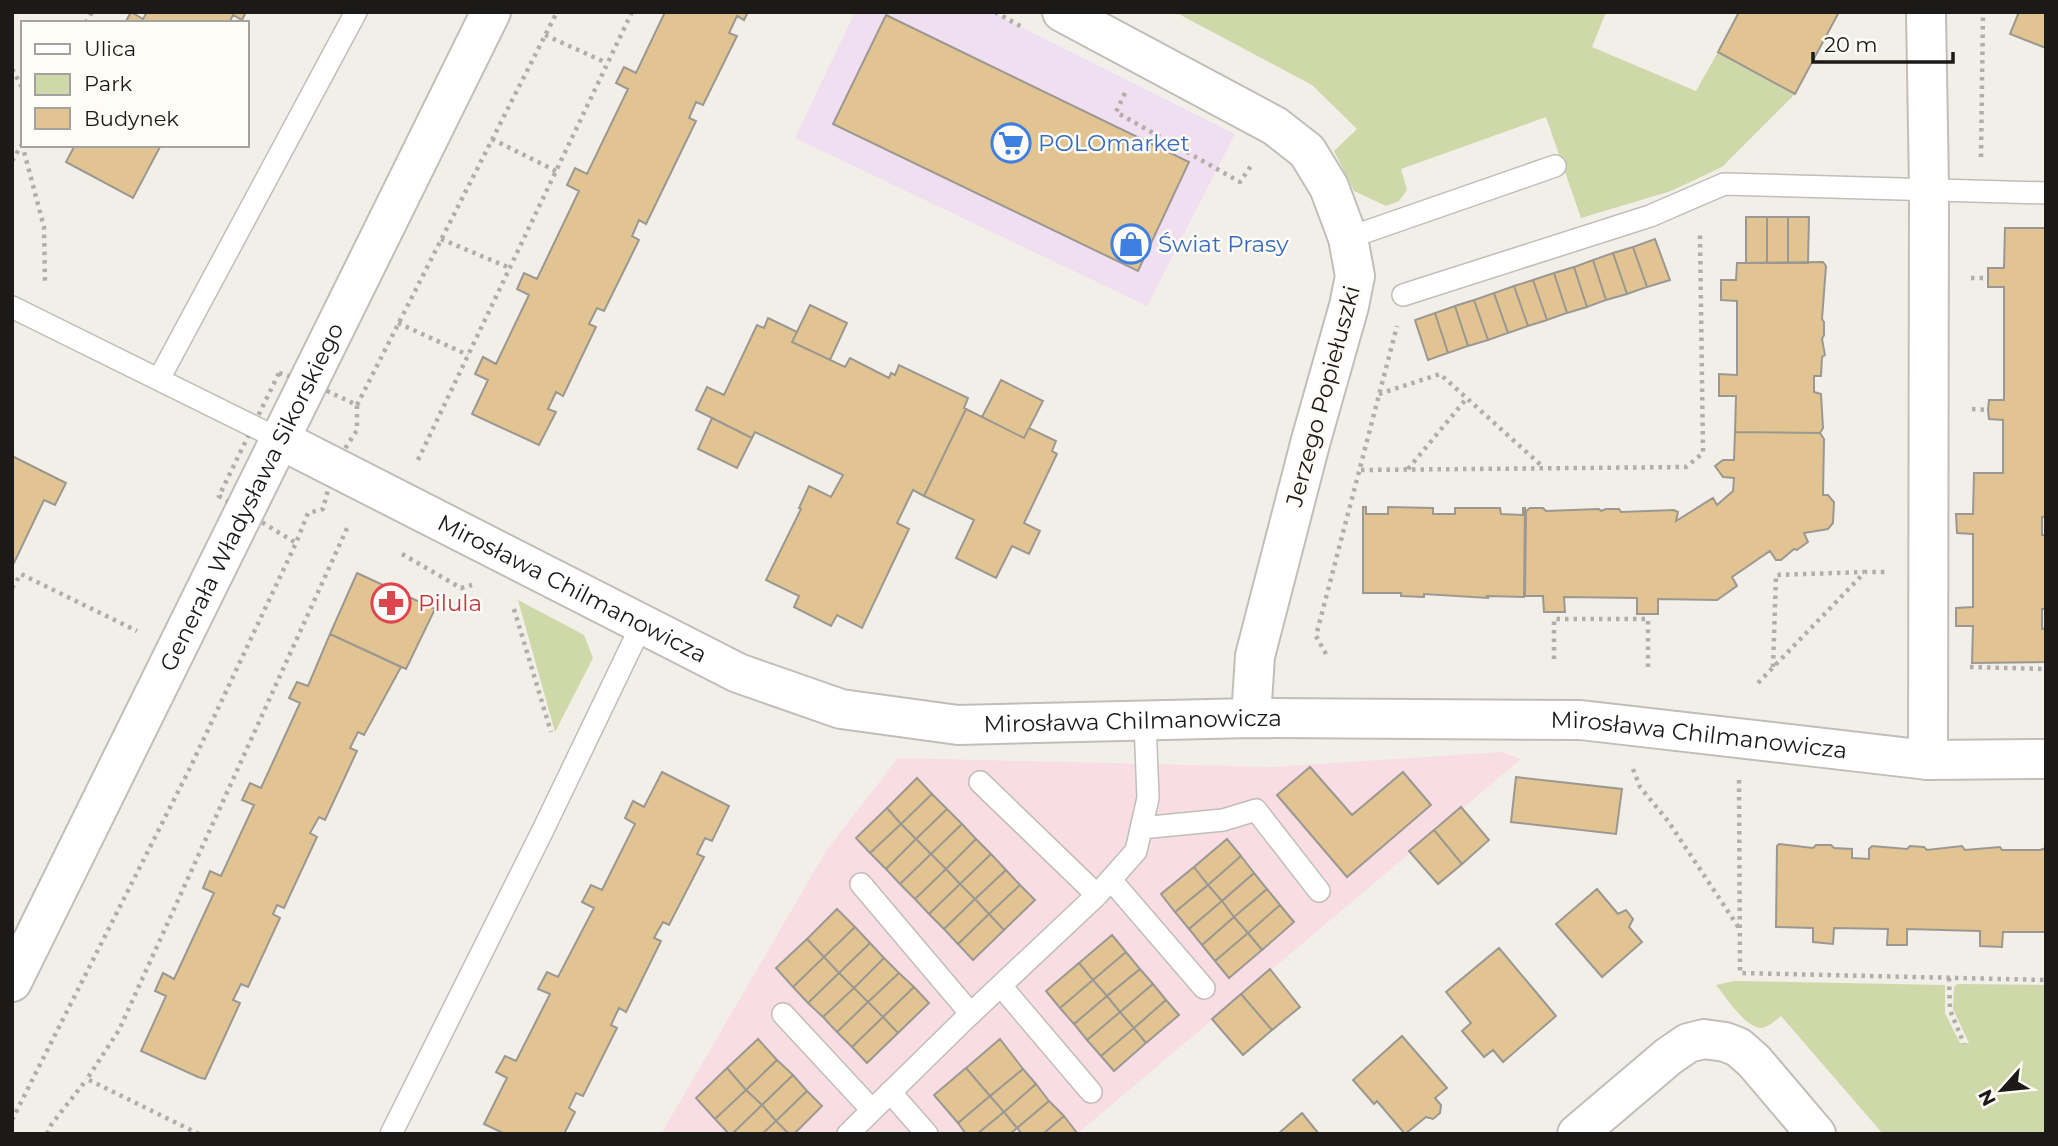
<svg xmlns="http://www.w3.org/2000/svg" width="2058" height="1146" font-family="Montserrat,sans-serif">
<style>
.commercial{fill:#f0dff1}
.industrial{fill:#f8dde4}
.green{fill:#cfd8a8}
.building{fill:#e1c491;stroke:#9b9892;stroke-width:2}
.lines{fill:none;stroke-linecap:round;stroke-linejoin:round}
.service-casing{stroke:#c1beb9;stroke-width:24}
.minor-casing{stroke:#c1beb9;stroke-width:42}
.path{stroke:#b1aea9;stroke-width:4.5;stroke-dasharray:3.5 5;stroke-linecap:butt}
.service{stroke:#fff;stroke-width:21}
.minor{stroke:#fff;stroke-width:38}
.labels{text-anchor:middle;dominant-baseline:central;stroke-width:5;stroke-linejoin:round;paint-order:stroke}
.shop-label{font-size:23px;fill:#366cbe;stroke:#fffcf7;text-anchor:start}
.street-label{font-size:23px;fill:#1b1a18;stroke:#fffcf7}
.health-label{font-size:23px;fill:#be3a42;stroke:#fffcf7;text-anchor:start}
</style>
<rect width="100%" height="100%" fill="#f2efe9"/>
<path class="commercial" d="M 855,12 L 991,12 L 1235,134 L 1147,306 L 795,138 Z"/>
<path class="industrial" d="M 1502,752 L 1521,759 L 1077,1134 L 661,1134 L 826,851 L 898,758 L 1273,767 Z"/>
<path class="green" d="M 1175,12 L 1606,12 L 1592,47 L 1696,91 L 1718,52 L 1795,94 L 1722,167 L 1671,191 L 1581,218 L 1546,117 L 1401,169 L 1407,190 L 1399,201 L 1386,206 L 1354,191 L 1334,151 L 1357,129 L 1312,85 Z
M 518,600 L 584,635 L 593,658 L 555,732 Z
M 1734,981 L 1945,985 L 1945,1013 L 1960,1043 L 1969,1043 L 1953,1009 L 1954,987 L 1957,984 L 2046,985 L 2046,1134 L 1883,1134 L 1781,1016 C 1776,1020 1769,1027 1762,1028 C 1746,1029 1726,997 1716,985 Z"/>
<path class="building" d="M 131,12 L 143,19 L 147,12 L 246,12 L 242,20 L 233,15 L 229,23 L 125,23 Z
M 665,12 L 748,12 L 744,20 L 737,16 L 729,33 L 737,36 L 703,105 L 696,102 L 689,118 L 696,121 L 646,224 L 639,220 L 632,236 L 639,240 L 604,311 L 597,308 L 589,324 L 596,327 L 563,396 L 556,392 L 548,409 L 556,412 L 539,445 L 472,414 L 488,380 L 475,374 L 483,357 L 496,364 L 529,295 L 517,289 L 524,273 L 537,279 L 579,191 L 567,185 L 575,168 L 587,174 L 628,89 L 616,83 L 624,67 L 636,73 Z
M 1739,12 L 1839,12 L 1795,94 L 1718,52 Z
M 2019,12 L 2046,12 L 2046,48 L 2010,34 Z
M 886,15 L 1189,162 L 1138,271 L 833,124 Z
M 75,145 L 161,145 L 133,198 L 66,162 Z
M 1746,217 L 1767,217 L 1767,263 L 1746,263 Z
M 1767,217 L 1788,217 L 1788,263 L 1767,263 Z
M 1788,217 L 1809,217 L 1808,263 L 1788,263 Z
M 2005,228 L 2046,228 L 2046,517 L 2042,517 L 2042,535 L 2046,535 L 2046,609 L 2042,609 L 2042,629 L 2046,628 L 2046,662 L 1972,663 L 1973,626 L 1956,626 L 1956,608 L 1973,607 L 1973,534 L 1957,533 L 1956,514 L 1973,514 L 1974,473 L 2003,473 L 2003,420 L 1989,419 L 1988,410 L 1989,400 L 2004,400 L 2004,287 L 1988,287 L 1988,268 L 2004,268 Z
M 1655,239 L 1670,280 L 1647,287 L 1633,247 Z
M 1633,247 L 1647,287 L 1627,294 L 1613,253 Z
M 1613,253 L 1627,294 L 1606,300 L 1593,260 Z
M 1593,260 L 1606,300 L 1587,307 L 1574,267 Z
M 1823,262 L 1826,266 L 1822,319 L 1824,322 L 1824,335 L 1822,339 L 1825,355 L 1822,357 L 1821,376 L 1814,376 L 1814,392 L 1821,394 L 1823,428 L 1820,433 L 1735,432 L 1736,396 L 1719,396 L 1719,374 L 1737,375 L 1737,301 L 1721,300 L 1721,280 L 1736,280 L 1737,263 Z
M 1574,267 L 1587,307 L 1567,313 L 1554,273 Z
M 1554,273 L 1567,313 L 1547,320 L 1533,280 Z
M 1533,280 L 1547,320 L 1528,326 L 1514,286 Z
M 1514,286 L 1528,326 L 1508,333 L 1494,293 Z
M 1494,293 L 1508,333 L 1488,340 L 1474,300 Z
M 1474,300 L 1488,340 L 1468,346 L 1455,306 Z
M 810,305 L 847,323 L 830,360 L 792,342 Z
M 1455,306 L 1468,346 L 1448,353 L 1435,313 Z
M 1435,313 L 1448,353 L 1428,360 L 1415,320 Z
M 768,318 L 797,332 L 792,342 L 845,367 L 850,358 L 889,378 L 891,373 L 895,375 L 899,365 L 968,398 L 964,408 L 966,409 L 924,496 L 913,490 L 897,523 L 909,529 L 862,628 L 837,615 L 831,626 L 794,607 L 799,596 L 766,580 L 801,509 L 799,508 L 809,486 L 831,497 L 843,475 L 755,432 L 752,438 L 696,410 L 707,387 L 724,395 L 757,325 L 764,328 Z
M 1001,380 L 1043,401 L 1024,438 L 982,417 Z
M 966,409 L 1024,438 L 1029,428 L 1056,441 L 1052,451 L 1057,454 L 1024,523 L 1040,531 L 1029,554 L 1012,546 L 996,578 L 956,558 L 974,520 L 924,496 Z
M 712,418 L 752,438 L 737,468 L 698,449 Z
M 1735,432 L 1820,433 L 1824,439 L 1823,495 L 1828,495 L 1834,502 L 1833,523 L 1828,529 L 1804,533 L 1808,542 L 1797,550 L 1794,549 L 1781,560 L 1776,560 L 1770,551 L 1732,577 L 1737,586 L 1717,600 L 1658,599 L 1658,614 L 1637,614 L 1637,598 L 1564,597 L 1565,612 L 1544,612 L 1543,596 L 1525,596 L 1526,511 L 1530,508 L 1543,508 L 1546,511 L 1599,509 L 1601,511 L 1606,509 L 1619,509 L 1621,512 L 1674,510 L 1678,512 L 1676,521 L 1713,498 L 1717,505 L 1733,491 L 1734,478 L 1723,477 L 1715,466 L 1723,460 L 1734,460 Z
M 12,456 L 66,483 L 55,505 L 44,500 L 14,563 L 12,562 Z
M 1363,507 L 1366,507 L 1366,514 L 1388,514 L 1388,507 L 1433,508 L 1433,514 L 1455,514 L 1455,508 L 1500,508 L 1501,514 L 1523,515 L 1523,508 L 1525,508 L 1524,597 L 1487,596 L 1488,598 L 1424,594 L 1424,597 L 1401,596 L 1401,593 L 1363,593 Z
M 357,573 L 435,609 L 406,669 L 330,634 Z
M 330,634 L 401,667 L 364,735 L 358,732 L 350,748 L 357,751 L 325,820 L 319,817 L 310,833 L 317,837 L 284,908 L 277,905 L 273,914 L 280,918 L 248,987 L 241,984 L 233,1000 L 240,1003 L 205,1079 L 198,1077 L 141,1051 L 166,996 L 155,991 L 163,973 L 174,979 L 214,893 L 203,888 L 210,871 L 221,876 L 254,805 L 242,800 L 250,783 L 261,788 L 300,703 L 289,698 L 297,682 L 308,686 Z
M 1310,767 L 1352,815 L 1403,772 L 1431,805 L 1347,877 L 1277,795 Z
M 662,772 L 729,806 L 712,841 L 705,838 L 697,854 L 704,857 L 669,925 L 663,922 L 654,938 L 661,941 L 626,1012 L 619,1008 L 611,1025 L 617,1028 L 583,1096 L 576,1093 L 569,1108 L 575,1112 L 564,1134 L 505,1134 L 484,1124 L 507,1078 L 496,1072 L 505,1056 L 516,1061 L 550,994 L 538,989 L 547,972 L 558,977 L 594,908 L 582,902 L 591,885 L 602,890 L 635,824 L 625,818 L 633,801 L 644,807 Z
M 1516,777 L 1622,789 L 1616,834 L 1511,822 Z
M 917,778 L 932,794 L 901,824 L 887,808 Z
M 932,794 L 947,809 L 916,839 L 901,824 Z
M 1461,807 L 1489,840 L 1462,864 L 1434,830 Z
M 887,808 L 901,824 L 870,853 L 856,838 Z
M 947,809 L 962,824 L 931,854 L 916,839 Z
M 901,824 L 916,839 L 886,869 L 870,853 Z
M 962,824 L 976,839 L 946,869 L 931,854 Z
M 1434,830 L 1462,864 L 1438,884 L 1409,851 Z
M 916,839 L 931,854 L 900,884 L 886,869 Z
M 976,839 L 991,854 L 960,884 L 946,869 Z
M 1227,839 L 1241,856 L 1208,885 L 1194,867 Z
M 1779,844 L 1813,848 L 1816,845 L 1831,845 L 1834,848 L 1852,849 L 1852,858 L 1869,859 L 1869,849 L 1872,846 L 1907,849 L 1910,846 L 1924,847 L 1927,850 L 1962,846 L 1965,850 L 2000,847 L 2002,850 L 2040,850 L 2046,848 L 2046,932 L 2003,932 L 2002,947 L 1980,946 L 1980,931 L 1907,929 L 1907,945 L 1887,945 L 1888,929 L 1834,928 L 1833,944 L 1813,942 L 1813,928 L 1776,927 L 1777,846 Z
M 931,854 L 946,869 L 915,899 L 900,884 Z
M 991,854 L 1006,870 L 975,899 L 960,884 Z
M 1241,856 L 1254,873 L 1222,901 L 1208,885 Z
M 1194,867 L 1208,885 L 1175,912 L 1161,894 Z
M 946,869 L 960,884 L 929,914 L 915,899 Z
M 1006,870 L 1020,885 L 989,914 L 975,899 Z
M 1254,873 L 1267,889 L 1234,917 L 1222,901 Z
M 960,884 L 975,899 L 944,929 L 929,914 Z
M 1020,885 L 1035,900 L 1004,930 L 989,914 Z
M 1208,885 L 1222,901 L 1189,929 L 1175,912 Z
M 1267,889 L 1280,905 L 1248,933 L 1234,917 Z
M 1597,889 L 1618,914 L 1626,910 L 1633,919 L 1629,927 L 1642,942 L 1602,977 L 1556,924 Z
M 975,899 L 989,914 L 958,944 L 944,929 Z
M 1222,901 L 1234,917 L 1202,945 L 1189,929 Z
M 1280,905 L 1294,922 L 1262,950 L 1248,933 Z
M 837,909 L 855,927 L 824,957 L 807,939 Z
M 989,914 L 1004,930 L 973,960 L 958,944 Z
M 1234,917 L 1248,933 L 1215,961 L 1202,945 Z
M 855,927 L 870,943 L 839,973 L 824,957 Z
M 1248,933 L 1262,950 L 1229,978 L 1215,961 Z
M 1112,935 L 1126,952 L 1093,980 L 1079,963 Z
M 807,939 L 824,957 L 793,987 L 776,968 Z
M 870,943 L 884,958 L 854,988 L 839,973 Z
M 1499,948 L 1556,1016 L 1503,1062 L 1493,1050 L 1484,1057 L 1462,1031 L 1471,1023 L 1446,992 Z
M 1126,952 L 1140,969 L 1107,996 L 1093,980 Z
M 824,957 L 839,973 L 808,1003 L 793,987 Z
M 884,958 L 899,973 L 868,1002 L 854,988 Z
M 1079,963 L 1093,980 L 1060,1008 L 1046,991 Z
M 1140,969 L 1153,984 L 1120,1012 L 1107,996 Z
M 1270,969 L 1300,1007 L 1272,1030 L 1241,994 Z
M 839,973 L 854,988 L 823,1017 L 808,1003 Z
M 899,973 L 914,987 L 883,1017 L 868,1002 Z
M 1093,980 L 1107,996 L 1074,1024 L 1060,1008 Z
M 1153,984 L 1166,1000 L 1134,1028 L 1120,1012 Z
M 914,987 L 929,1003 L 898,1033 L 883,1017 Z
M 854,988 L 868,1002 L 837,1032 L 823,1017 Z
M 1241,994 L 1272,1030 L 1243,1055 L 1212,1019 Z
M 1107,996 L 1120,1012 L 1087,1040 L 1074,1024 Z
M 1166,1000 L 1179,1015 L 1146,1043 L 1134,1028 Z
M 868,1002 L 883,1017 L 852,1047 L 837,1032 Z
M 1120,1012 L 1134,1028 L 1101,1056 L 1087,1040 Z
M 883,1017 L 898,1033 L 867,1063 L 852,1047 Z
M 1134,1028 L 1146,1043 L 1114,1071 L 1101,1056 Z
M 1402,1036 L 1447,1088 L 1435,1098 L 1441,1105 L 1440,1113 L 1433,1119 L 1426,1117 L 1405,1134 L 1377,1101 L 1374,1104 L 1353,1080 Z
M 758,1039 L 777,1060 L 746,1090 L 727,1068 Z
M 1000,1039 L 1023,1069 L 990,1096 L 966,1068 Z
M 777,1060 L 793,1075 L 762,1105 L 746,1090 Z
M 727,1068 L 746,1090 L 715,1119 L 696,1098 Z
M 966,1068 L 990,1096 L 958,1123 L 934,1095 Z
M 1023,1069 L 1036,1084 L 1004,1112 L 990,1096 Z
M 793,1075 L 807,1091 L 776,1121 L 762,1105 Z
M 1036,1084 L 1049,1101 L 1017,1128 L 1004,1112 Z
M 746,1090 L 762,1105 L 732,1134 L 729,1134 L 715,1119 Z
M 807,1091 L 822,1106 L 794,1134 L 789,1134 L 776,1121 Z
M 990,1096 L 1004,1112 L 977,1134 L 966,1134 L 958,1123 Z
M 1049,1101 L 1064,1116 L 1043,1134 L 1022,1134 L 1017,1128 Z
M 762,1105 L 776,1121 L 762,1134 L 732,1134 Z
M 1004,1112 L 1017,1128 L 1010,1134 L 977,1134 Z
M 1302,1113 L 1319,1134 L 1278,1134 Z
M 1064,1116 L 1077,1133 L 1043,1134 Z
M 776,1121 L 789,1134 L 762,1134 Z"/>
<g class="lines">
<g class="service-casing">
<path id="service" d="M 1348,238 L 1555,166
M 1403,295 L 1650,216 L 1724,184 L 2046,193
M 12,307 L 281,440
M 159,379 L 356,12
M 980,782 L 1097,895
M 1141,828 L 1223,820 L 1256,810 L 1319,891
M 1111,880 L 1204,988
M 861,884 L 971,1014
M 1001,986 L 1091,1092
M 783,1014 L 872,1110
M 890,1092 L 927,1134
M 391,1134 L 543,830 L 642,624
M 848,1134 L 963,1021 L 1097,895 L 1136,851 L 1148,798 L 1145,721"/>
</g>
<g class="minor-casing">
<g id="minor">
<path d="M 1062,12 L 1275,126 L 1307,151 L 1329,187 L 1348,238 L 1355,276 L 1349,306 L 1311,440 L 1255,656 L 1251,718"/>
<path d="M 1926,12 L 1929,188 L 1928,760"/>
<path id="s1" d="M 281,440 L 738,673 L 841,709 L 958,725 L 1251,718 L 1581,720 L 1928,760 L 2046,759"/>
<path id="s2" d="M 12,982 L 491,12"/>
<path d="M 1577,1134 L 1669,1056 L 1688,1043 L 1704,1039 L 1725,1042 L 1738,1047 L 1754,1061 L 1816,1134"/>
</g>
</g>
<path class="path" d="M 995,12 L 1022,27
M 86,23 L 92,12
M 545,35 L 607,63
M 12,69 L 23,89
M 1125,93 L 1116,112 L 1240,182 L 1253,163
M 492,139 L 556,171
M 22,144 L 44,227 L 45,283
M 1981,157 L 1983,12
M 12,161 L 22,144
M 441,239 L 510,268
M 1971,278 L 1988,278
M 398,323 L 468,355
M 279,373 L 310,383 L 357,405 L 357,430 L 334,466 L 323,509 L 308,513 L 296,543 L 219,496 Z
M 1379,394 L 1440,374 L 1543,467
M 357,405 L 557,12
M 1972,409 L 1988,410
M 418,460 L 632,12
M 1408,469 L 1467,398
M 1361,470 L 1686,467 L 1703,453 L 1700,233
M 402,554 L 461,588 L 472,585
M 12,588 L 21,574 L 137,631
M 514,609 L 551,732
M 1326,654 L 1316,636 L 1397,326
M 1554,659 L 1554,619 L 1648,619 L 1648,667
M 1773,667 L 1776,575 L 1864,572
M 1970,667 L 2046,669
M 1758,683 L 1865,572 L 1885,572
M 1633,769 L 1640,787 L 1668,821 L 1739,928
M 1739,780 L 1740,973 L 2046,980
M 1949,978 L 1950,1010 L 1964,1044
M 12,1120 L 190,768 L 296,543
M 47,1134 L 51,1125 L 87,1079
M 199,1134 L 87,1079 L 119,1030 L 349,524"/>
<use href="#service" class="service"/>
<use href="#minor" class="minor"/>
</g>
<defs>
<g id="supermarket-ring" transform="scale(2.0125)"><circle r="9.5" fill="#fffcf7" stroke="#3f7fe0" stroke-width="1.5"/><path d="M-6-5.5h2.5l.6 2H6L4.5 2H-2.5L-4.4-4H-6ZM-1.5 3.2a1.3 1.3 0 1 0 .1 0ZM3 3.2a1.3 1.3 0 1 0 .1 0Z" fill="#3f7fe0"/></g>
<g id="shop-ring" transform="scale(2.0125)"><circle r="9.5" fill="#fffcf7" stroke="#3f7fe0" stroke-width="1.5"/><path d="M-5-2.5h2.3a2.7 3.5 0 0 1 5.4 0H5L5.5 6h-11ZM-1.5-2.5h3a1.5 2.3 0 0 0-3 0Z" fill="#3f7fe0"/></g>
<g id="pharmacy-ring" transform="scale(2.0125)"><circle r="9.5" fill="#fffcf7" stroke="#e0444e" stroke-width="1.5"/><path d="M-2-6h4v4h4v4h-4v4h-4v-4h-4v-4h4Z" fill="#e0444e"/></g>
</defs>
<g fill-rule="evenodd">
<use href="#supermarket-ring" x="1011" y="143"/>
<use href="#shop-ring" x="1131" y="244"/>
<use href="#pharmacy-ring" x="391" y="603"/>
</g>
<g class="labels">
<g class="shop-label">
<text x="1038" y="143">POLOmarket</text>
<text x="1158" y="244">Świat Prasy</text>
</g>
<g class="street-label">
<text transform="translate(1323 396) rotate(-75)">Jerzego Popiełuszki</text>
<text stroke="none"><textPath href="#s2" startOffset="541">Generała Władysława Sikorskiego</textPath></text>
<text stroke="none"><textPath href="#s1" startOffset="327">Mirosława Chilmanowicza</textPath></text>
<text stroke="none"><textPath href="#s1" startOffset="915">Mirosława Chilmanowicza</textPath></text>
<text stroke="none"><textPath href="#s1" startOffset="1482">Mirosława Chilmanowicza</textPath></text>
</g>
<g class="health-label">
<text x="418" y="603">Pilula</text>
</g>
</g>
<rect width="2058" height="1146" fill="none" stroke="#1b1a18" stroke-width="28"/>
<rect x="21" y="21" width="228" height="126" fill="#fffcf7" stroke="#a4a29e" stroke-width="2"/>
<rect x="35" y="44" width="35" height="10" fill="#ffffff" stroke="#a4a29e" stroke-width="2"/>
<text x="84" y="56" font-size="21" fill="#1b1a18">Ulica</text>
<rect x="35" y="74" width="35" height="21" fill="#cfd8a8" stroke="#a4a29e" stroke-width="2"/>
<text x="84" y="91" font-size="21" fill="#1b1a18">Park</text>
<rect x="35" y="108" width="35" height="21" fill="#e1c491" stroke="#a4a29e" stroke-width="2"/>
<text x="84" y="126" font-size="21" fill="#1b1a18">Budynek</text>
<g transform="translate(2002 1090) rotate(243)" stroke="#fffcf7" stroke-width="5" paint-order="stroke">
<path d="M0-5L12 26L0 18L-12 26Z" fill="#1b1a18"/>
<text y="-10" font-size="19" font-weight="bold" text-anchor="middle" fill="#1b1a18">N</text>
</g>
<path d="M1813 52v10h140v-10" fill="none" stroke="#1b1a18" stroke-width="3.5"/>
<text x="1824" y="52" font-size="21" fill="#1b1a18" stroke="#fffcf7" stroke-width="5" paint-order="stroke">20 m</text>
</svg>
